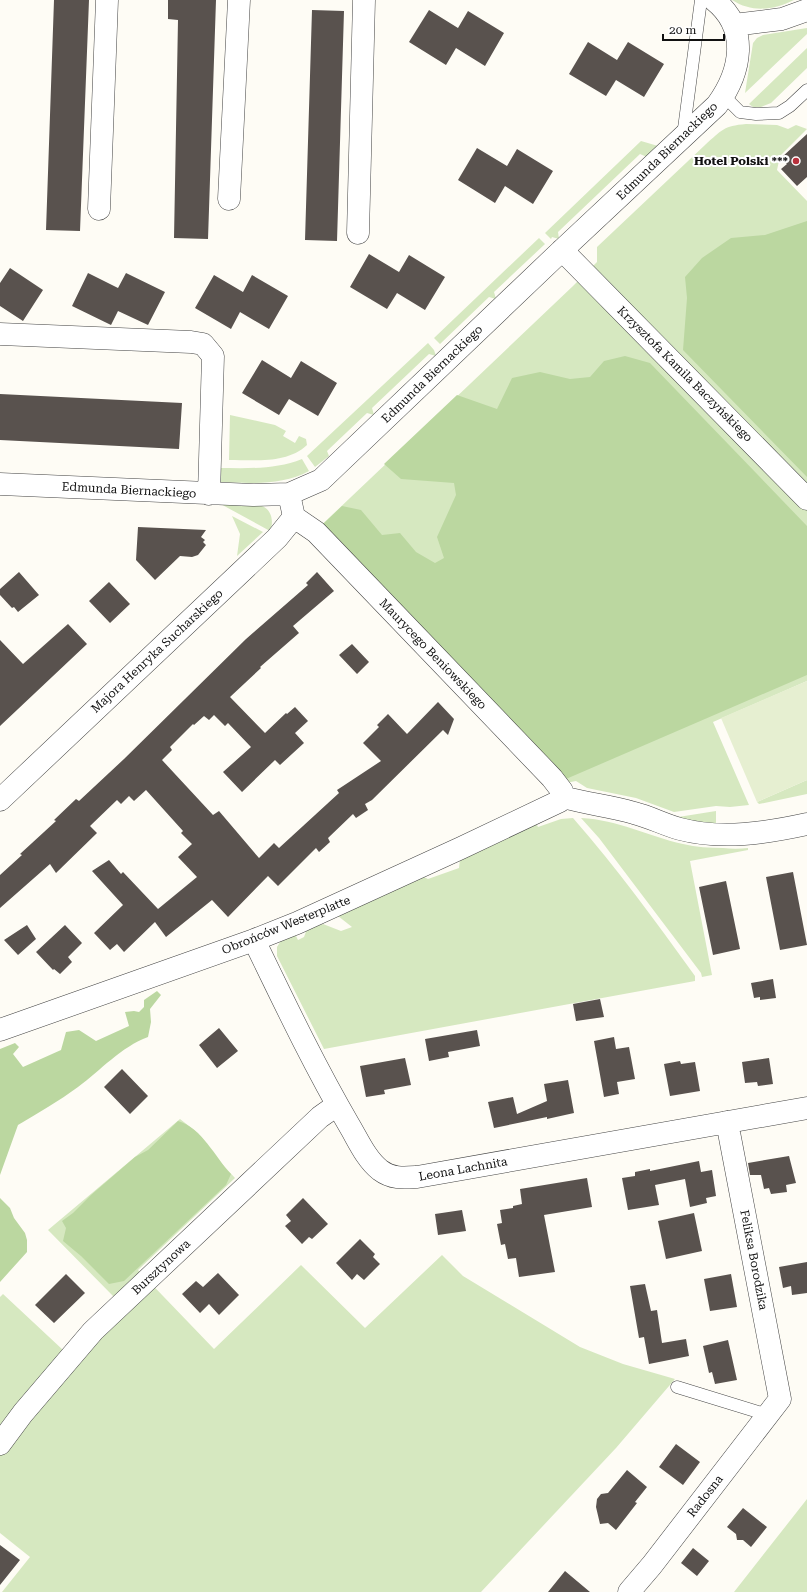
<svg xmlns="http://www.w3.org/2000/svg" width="807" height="1592" font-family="'Roboto Serif',serif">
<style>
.green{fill:#d6e8c0}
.forest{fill:#bbd7a0}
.pitch{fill:#e6efd1}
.building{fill:#59524e}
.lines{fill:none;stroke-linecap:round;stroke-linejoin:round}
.lane-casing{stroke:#444;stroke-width:13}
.street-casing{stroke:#444;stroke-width:23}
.lane{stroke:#fff;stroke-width:12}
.street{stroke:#fff;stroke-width:22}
.poi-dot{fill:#b8313c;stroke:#fff;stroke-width:1.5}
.labels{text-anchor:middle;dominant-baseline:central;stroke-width:4;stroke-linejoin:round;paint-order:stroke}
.street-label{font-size:12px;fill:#111;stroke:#fff}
.poi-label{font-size:12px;font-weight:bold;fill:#111;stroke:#fff;text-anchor:end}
</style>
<rect width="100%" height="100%" fill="#fefcf5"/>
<path class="green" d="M 732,0 L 794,0 C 774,10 752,13 732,0 Z
M 807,28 L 807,34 L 745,93 L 753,43 L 757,38 L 763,35 Z
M 807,48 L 807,68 L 771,103 L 761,107 L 753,107 L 749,104 Z
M 746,124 L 777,125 L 788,129 L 796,125 L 807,129 L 780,156 L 777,170 L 807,201 L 807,681 L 713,722 L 749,805 L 730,807 L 716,806 L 674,812 L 636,798 L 587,788 L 576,781 L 550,786 L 310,536 L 573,286 L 597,262 L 597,247 L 705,145 C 722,130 723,126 746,124 Z
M 641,141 L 658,146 L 647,157 L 640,154 L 558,232 L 559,239 L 552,237 L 551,239 L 545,233 Z
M 539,238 L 545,244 L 494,292 L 496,299 L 489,297 L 440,344 L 434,338 Z
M 428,343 L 434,350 L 436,356 L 429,354 L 372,408 L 374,415 L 367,413 L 327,451 L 329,456 L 315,467 L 307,456 Z
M 230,415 L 275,425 L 286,431 L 283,436 L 295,443 L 299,436 L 306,439 L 307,445 C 287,464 254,460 229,460 Z
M 302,459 L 309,471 C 282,486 249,483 219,482 L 217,468 C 246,468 275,470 302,459 Z
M 217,502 C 227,503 254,503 262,506 C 272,510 274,522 270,531 Z
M 232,516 L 263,532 L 237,556 L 240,534 Z
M 807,780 L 807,794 L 759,804 L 757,802 Z
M 716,811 L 716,824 L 714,826 L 672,818 Z
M 573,818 C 617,868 656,922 695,976 L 695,981 L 324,1049 L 277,956 L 277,947 L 282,939 L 295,934 L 298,940 L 304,937 L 307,929 L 323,924 L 341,931 L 352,927 L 338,916 L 422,876 L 428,879 L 459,868 L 460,859 L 535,821 L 538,827 L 561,819 Z
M 581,818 C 619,820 647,836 683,844 C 696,847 710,848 723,848 C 731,849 740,849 748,848 L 748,850 L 690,861 L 712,975 L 702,977 L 701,973 L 599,838 Z
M 180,1119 L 198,1133 L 222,1164 L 235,1178 L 138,1270 L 214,1349 L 301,1265 L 365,1328 L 442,1255 L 463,1276 L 580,1347 L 623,1364 L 675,1379 L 616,1448 L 481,1592 L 2,1592 L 30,1557 L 0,1533 L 0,1297 L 3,1294 L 63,1350 L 114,1297 L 48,1230 Z
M 807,1499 L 807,1592 L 734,1592 Z"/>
<path class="forest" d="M 807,221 L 807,477 L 683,350 L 687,298 L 685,277 L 702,258 L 731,238 L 765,235 Z
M 625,356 L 650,363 L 807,526 L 807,675 L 566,779 L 322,525 L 342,506 L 361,510 L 382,535 L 400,533 L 416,552 L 435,563 L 444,558 L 437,537 L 456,495 L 454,483 L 401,479 L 384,464 L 457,395 L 497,409 L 512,378 L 540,372 L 570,379 L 590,377 L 604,361 Z
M 157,991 L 161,995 L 150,1009 L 151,1022 L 148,1037 C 121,1047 101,1070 78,1087 C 59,1101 38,1113 18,1125 L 0,1175 L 0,1049 L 15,1043 L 19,1047 L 13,1054 L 23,1067 L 61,1050 L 66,1032 L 79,1030 L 96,1041 L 129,1026 L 125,1012 L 134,1011 L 139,1012 L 144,1007 L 144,1000 Z
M 178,1121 C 202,1128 215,1157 231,1174 L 226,1185 L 124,1281 L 109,1284 L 81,1256 L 63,1241 L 66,1228 L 62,1221 L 73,1213 L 91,1195 L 135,1157 L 148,1150 Z
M 0,1198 L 10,1208 L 14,1218 L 25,1233 L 27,1240 L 27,1252 L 0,1282 Z"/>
<path class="pitch" d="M 807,681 L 807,780 L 757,802 L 721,718 Z"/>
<path class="building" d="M 54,0 L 89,0 L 80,231 L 46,230 Z
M 168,0 L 216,0 L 208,239 L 174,238 L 178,20 L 168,19 Z
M 312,10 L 344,11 L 337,241 L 305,240 Z
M 429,10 L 458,28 L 468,11 L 504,33 L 485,66 L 456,48 L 446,65 L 409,42 Z
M 588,42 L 617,60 L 628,42 L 664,64 L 644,97 L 616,80 L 606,96 L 569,74 Z
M 807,134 L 807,177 L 797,186 L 781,169 L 787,164 L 781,158 Z
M 477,148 L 507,166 L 517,149 L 553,171 L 533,204 L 505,186 L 495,203 L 458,180 Z
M 369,254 L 399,272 L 409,255 L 445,277 L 425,310 L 397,293 L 387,309 L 350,287 Z
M 10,268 L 43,290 L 23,321 L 0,306 L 0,283 Z
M 88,273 L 118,288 L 126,273 L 165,292 L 148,325 L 118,311 L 111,325 L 72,306 Z
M 214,275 L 243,292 L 252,275 L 288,296 L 269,329 L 240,312 L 231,329 L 195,308 Z
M 262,360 L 291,378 L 301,361 L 337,383 L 318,416 L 289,399 L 279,415 L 242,393 Z
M 0,394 L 182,403 L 179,449 L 0,440 Z
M 138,527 L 206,530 L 201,537 L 205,540 L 203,542 L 206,545 L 198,555 L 192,557 L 180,556 L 155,580 L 136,560 Z
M 19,572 L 39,595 L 18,612 L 14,607 L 12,608 L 0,595 L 0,589 Z
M 317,572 L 334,591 L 293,626 L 299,633 L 260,667 L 261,668 L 230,697 L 265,733 L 286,713 L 287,714 L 295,707 L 308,721 L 295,733 L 304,743 L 280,765 L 275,760 L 242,792 L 223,772 L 251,747 L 228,723 L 225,726 L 214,715 L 209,720 L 204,716 L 194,725 L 193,724 L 170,747 L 172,750 L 162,760 L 213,815 L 219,811 L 259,858 L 274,843 L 279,848 L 339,793 L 337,790 L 381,761 L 363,743 L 379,727 L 377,725 L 388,714 L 407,734 L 438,702 L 454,719 L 448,735 L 443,730 L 372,800 L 365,804 L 368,810 L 356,818 L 353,814 L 328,838 L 330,842 L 319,852 L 316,848 L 278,886 L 268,876 L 228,917 L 212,900 L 166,937 L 155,922 L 124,952 L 117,944 L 110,950 L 94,933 L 123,905 L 92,871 L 109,860 L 121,874 L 123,872 L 158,909 L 197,877 L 178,857 L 192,844 L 181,833 L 183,831 L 146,790 L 134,801 L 129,796 L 121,804 L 117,800 L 90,826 L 97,833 L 56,873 L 50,864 L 0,908 L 0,875 L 22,855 L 20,854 L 56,821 L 54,820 L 76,799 L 79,801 L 124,759 L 246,639 L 308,585 L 306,583 Z
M 109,582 L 130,604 L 110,623 L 89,601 Z
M 68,624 L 87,644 L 0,726 L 0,640 L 23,664 Z
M 352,644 L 369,662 L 357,674 L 339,655 Z
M 793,872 L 807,945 L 780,950 L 766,877 Z
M 726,881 L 740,949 L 713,955 L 699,887 Z
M 27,925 L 36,939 L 18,955 L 4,940 Z
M 65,925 L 82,943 L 68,957 L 72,962 L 60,974 L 54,969 L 53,970 L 36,952 Z
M 773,979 L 776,998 L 760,1000 L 760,997 L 754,998 L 751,983 Z
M 600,999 L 604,1017 L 576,1021 L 573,1004 Z
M 219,1028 L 238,1051 L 217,1068 L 199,1045 Z
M 477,1030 L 480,1046 L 448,1052 L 449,1057 L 429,1061 L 425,1039 Z
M 614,1037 L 616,1049 L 629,1047 L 635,1079 L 617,1082 L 619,1094 L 604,1097 L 594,1041 Z
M 405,1058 L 411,1085 L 384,1090 L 385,1094 L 366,1097 L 360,1066 Z
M 769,1058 L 773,1084 L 758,1086 L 757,1082 L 745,1083 L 742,1062 Z
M 680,1061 L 681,1064 L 695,1062 L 700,1091 L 670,1096 L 664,1064 Z
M 122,1069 L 148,1096 L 130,1114 L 104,1087 Z
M 568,1080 L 574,1113 L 547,1119 L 547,1117 L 494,1128 L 488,1102 L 513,1097 L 517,1114 L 547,1101 L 544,1084 Z
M 789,1156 L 796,1183 L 786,1185 L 787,1192 L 771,1194 L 769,1188 L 764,1189 L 761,1175 L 750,1175 L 748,1163 Z
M 699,1161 L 701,1172 L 712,1170 L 716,1196 L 706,1198 L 707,1203 L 690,1207 L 685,1179 L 655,1185 L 659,1205 L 628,1210 L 622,1178 L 635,1176 L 635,1172 L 650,1169 L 650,1171 Z
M 587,1178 L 592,1207 L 544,1215 L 555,1272 L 519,1277 L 516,1258 L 508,1259 L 505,1244 L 501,1245 L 497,1224 L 502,1223 L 500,1210 L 513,1208 L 513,1206 L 522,1204 L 520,1189 Z
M 303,1198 L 328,1224 L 312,1239 L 309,1237 L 302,1244 L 285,1226 L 291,1221 L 286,1215 Z
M 462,1210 L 466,1231 L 438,1235 L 435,1214 Z
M 694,1213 L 702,1251 L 666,1259 L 658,1221 Z
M 360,1239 L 375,1254 L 373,1257 L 380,1264 L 364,1280 L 357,1274 L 352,1280 L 336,1263 Z
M 807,1262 L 807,1293 L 792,1295 L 791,1286 L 783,1288 L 779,1267 Z
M 218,1273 L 239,1295 L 219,1315 L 209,1304 L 200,1313 L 182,1294 L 196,1281 L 203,1287 Z
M 66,1274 L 85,1293 L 54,1323 L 35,1305 Z
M 731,1274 L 737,1307 L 710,1311 L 704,1279 Z
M 645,1284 L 651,1311 L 657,1310 L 662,1343 L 686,1339 L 689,1356 L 649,1364 L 644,1337 L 639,1338 L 630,1286 Z
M 728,1340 L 737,1380 L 715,1384 L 712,1372 L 709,1373 L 703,1346 Z
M 676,1444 L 700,1462 L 683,1485 L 659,1467 Z
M 627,1470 L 647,1487 L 635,1502 L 637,1503 L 616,1530 L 608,1523 L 600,1524 L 596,1507 L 597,1499 L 601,1494 L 608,1493 Z
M 743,1508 L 767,1527 L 751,1547 L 743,1540 L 737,1540 L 736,1534 L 727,1527 Z
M 0,1545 L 20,1560 L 0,1585 Z
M 693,1548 L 709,1561 L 697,1576 L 681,1563 Z
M 565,1571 L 590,1592 L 548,1592 Z"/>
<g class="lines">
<g class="lane-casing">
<path id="lane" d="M 724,96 L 740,112 L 756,114 L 779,113 L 790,106 L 807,90
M 683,136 L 701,0
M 677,1387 L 768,1415"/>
</g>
<g class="street-casing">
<path id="street" d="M 734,25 L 782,19 L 807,10
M 229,199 L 239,0
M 99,209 L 107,0
M 358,233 L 364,0
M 562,250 L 807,499
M 0,334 L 191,342 L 203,344 L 213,356 L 209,494
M 0,484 L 253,495 L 289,494 L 321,480 L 559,253 L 717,105 C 741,72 750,29 714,0
M 294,517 L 316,532 L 552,778 L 562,791 L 563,797
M 563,797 C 587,804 611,806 634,813 C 650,817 665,825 680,829 C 722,840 766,833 807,824
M 0,800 L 277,538 L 294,517 L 289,494
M 254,940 C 284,1002 314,1065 349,1125 C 358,1140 366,1159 380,1170 C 392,1179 403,1178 417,1177 L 807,1108
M 0,1030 L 254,940 L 297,923 L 461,848 L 560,801 L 563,797
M 0,1444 L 23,1413 L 93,1331 L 320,1117 L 337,1105
M 629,1592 L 652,1565 L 780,1399 L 727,1122"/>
</g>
<use href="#lane" class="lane"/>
<use href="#street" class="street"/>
</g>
<circle class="poi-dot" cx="796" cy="161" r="4"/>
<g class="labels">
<g class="street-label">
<text transform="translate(667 151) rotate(-44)">Edmunda Biernackiego</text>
<text transform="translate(432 374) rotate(-44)">Edmunda Biernackiego</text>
<text transform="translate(685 374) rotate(45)">Krzysztofa Kamila Baczyńskiego</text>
<text transform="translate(129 490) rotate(3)">Edmunda Biernackiego</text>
<text transform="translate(157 651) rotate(-43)">Majora Henryka Sucharskiego</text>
<text transform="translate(433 654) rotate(46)">Maurycego Beniowskiego</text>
<text transform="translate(286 925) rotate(-22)">Obrońców Westerplatte</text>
<text transform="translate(463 1169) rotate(-10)">Leona Lachnita</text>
<text transform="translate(754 1260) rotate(79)">Feliksa Borodzika</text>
<text transform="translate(161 1267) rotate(-43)">Bursztynowa</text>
<text transform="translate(705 1496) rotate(-52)">Radosna</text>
</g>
<g class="poi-label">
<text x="788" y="161">Hotel Polski ***</text>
</g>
</g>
<path d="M663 34v6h61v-6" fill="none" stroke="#111111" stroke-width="2"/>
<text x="669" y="34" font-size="12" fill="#111111" stroke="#ffffff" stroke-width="3" paint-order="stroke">20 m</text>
</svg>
